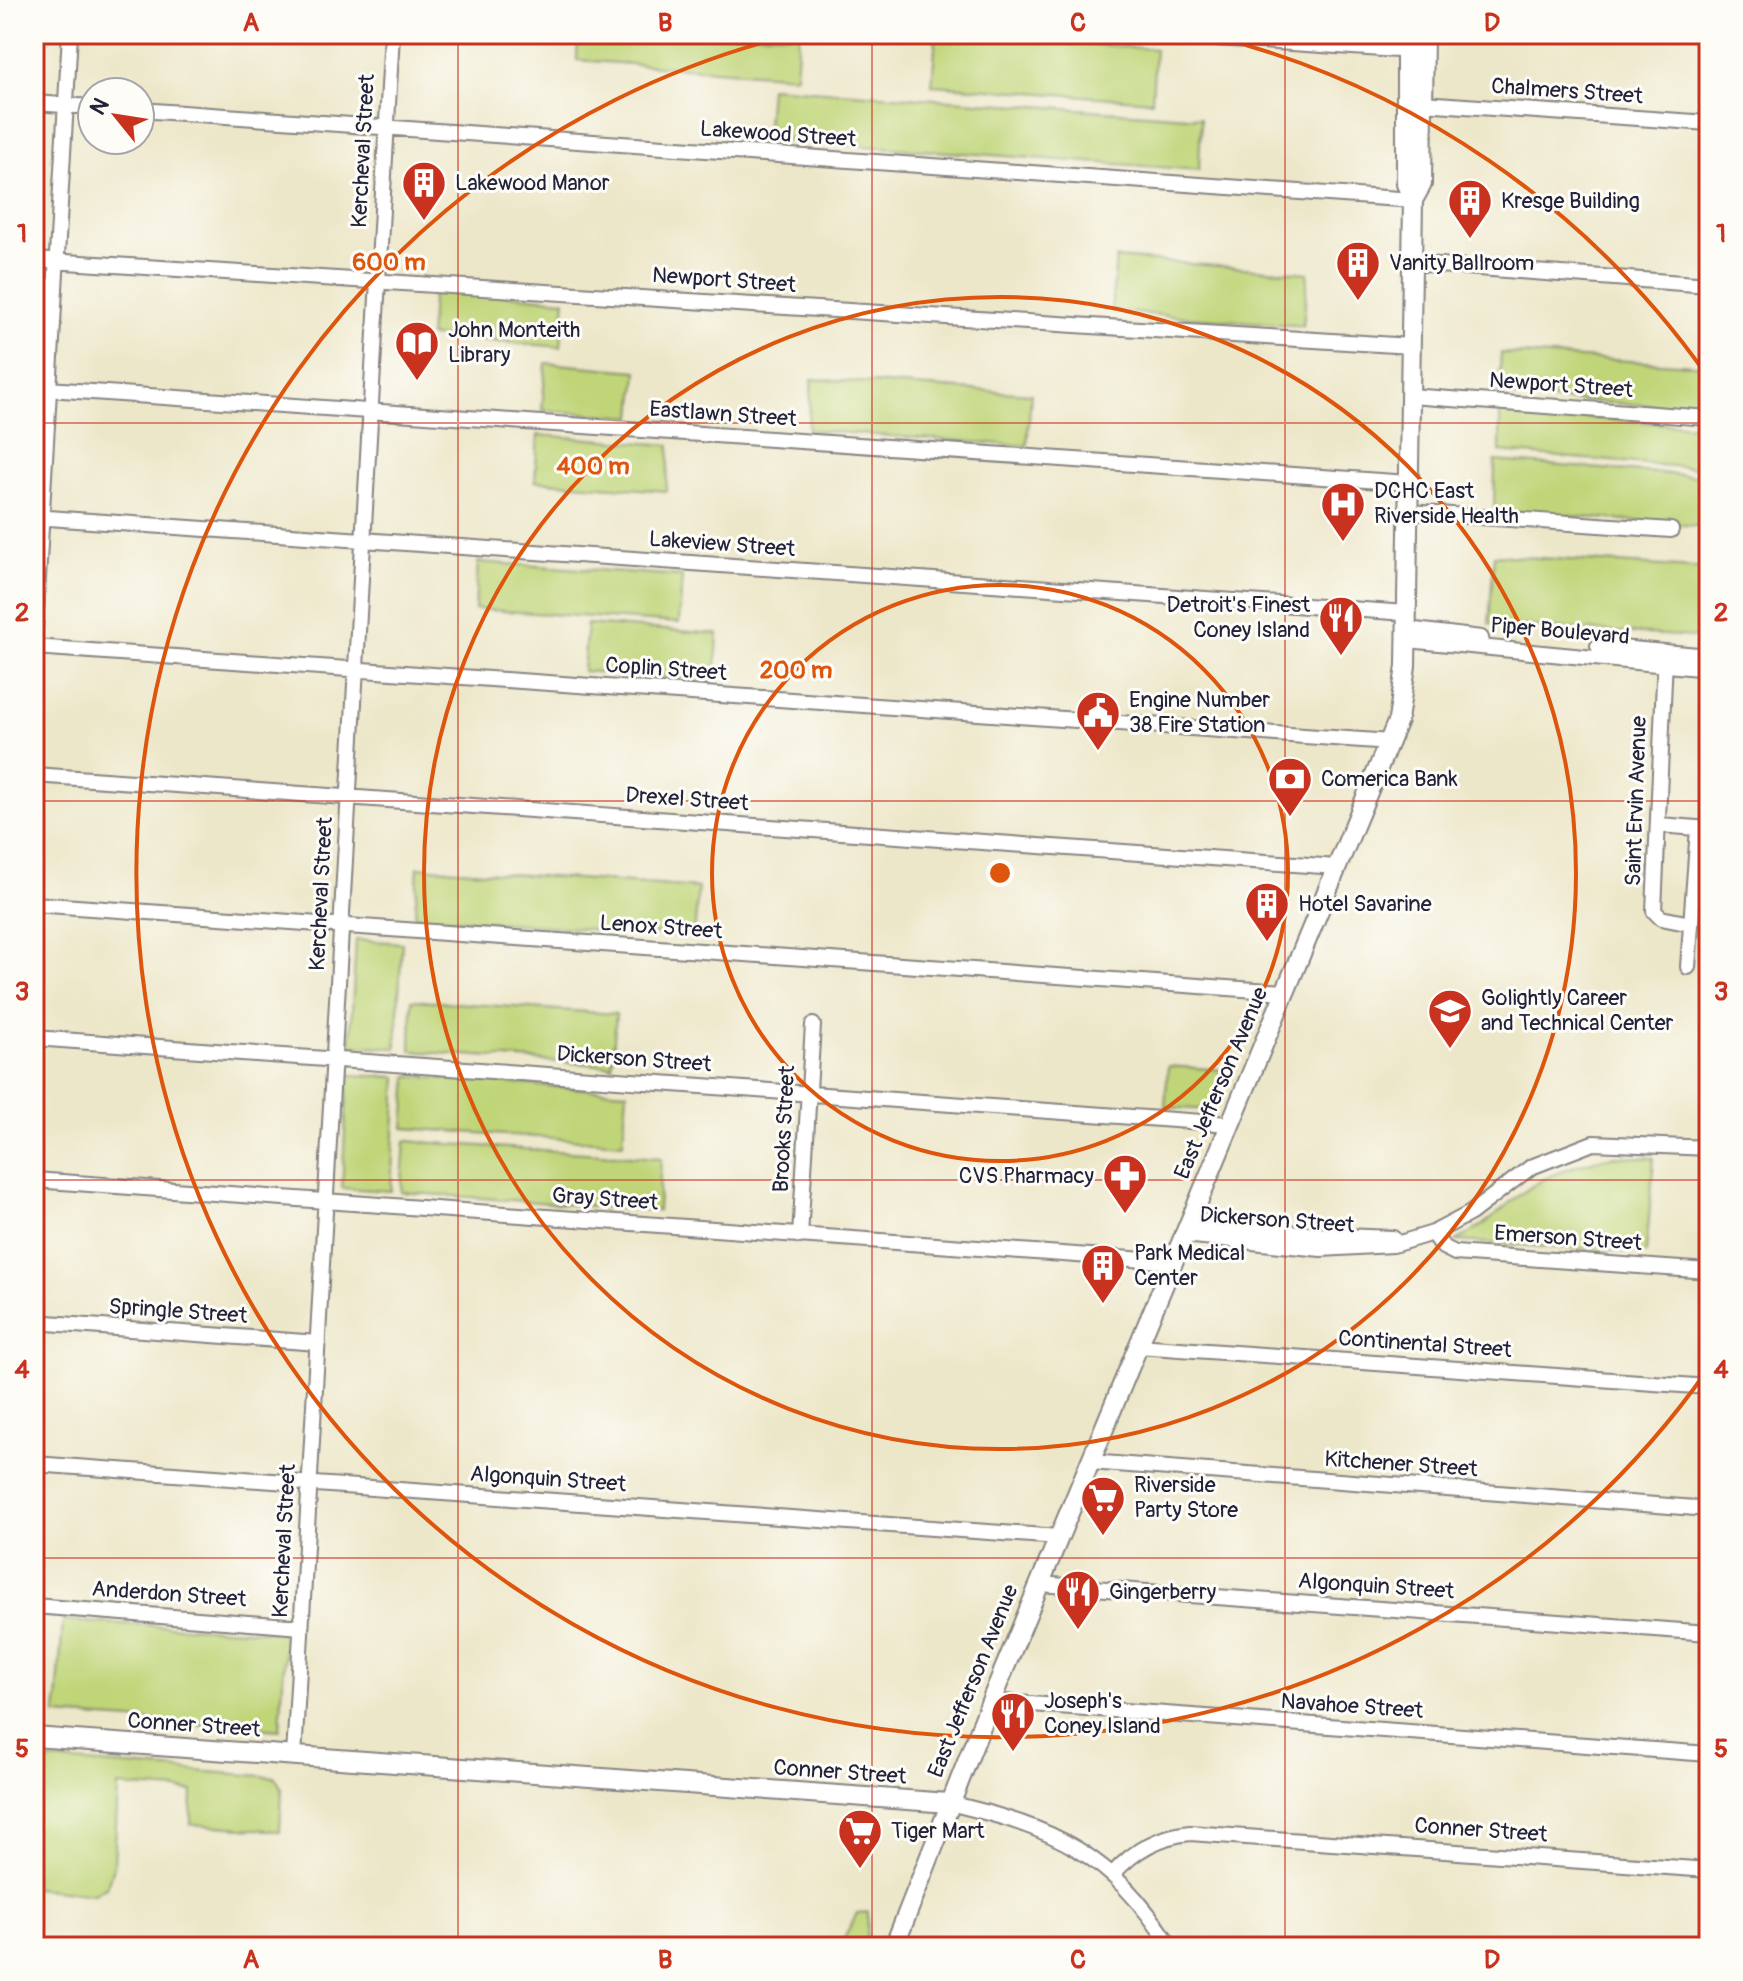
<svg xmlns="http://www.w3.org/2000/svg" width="1743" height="1981" font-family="Pangolin,sans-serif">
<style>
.green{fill:#c0d578;stroke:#717c5a;stroke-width:2}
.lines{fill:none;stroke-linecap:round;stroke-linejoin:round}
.minor-casing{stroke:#888482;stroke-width:18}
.major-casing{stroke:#888482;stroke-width:22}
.minor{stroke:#fff;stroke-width:14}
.major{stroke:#fff;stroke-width:18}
.grid{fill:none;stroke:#c8321e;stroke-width:2;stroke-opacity:0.55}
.ring{fill:none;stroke:#de560e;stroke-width:4}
.labels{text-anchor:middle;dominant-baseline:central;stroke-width:6;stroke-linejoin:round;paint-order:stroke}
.street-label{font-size:22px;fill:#22223b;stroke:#fdfcf7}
.poi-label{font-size:22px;fill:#22223b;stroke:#fdfcf7;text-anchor:start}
.centre{fill:#de560e;stroke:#fdfcf7;stroke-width:4}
.ring-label{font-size:24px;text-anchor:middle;font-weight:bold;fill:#de560e;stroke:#fdfcf7;stroke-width:6;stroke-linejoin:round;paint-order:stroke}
.neatline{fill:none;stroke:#c8321e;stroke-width:3}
.grid-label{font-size:26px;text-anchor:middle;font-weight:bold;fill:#c8321e}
</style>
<rect width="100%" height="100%" fill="#fdfcf7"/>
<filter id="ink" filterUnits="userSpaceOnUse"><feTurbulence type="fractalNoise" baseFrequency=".0125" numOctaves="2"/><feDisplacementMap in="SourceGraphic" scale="16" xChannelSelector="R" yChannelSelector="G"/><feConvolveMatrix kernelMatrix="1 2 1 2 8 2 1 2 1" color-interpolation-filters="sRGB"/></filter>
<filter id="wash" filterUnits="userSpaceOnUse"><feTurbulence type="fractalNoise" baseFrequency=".006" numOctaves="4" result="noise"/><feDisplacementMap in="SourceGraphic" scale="32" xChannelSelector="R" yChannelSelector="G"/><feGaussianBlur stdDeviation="1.8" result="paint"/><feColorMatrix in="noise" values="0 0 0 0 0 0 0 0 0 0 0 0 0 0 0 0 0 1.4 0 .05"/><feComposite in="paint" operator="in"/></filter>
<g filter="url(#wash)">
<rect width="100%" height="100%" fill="#ede7c9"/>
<path class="green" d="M 578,34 L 799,34 L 796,76 L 577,60 Z
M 936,34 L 1155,49 L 1152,101 L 932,85 Z
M 770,87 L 1201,118 L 1199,170 L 766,139 Z
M 1116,258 L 1308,273 L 1303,326 L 1111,311 Z
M 433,289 L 565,300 L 561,347 L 429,336 Z
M 1501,353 L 1709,366 L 1709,409 L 1498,396 Z
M 546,363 L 637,371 L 633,417 L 542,410 Z
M 812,379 L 1031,394 L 1027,446 L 808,430 Z
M 1500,411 L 1709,427 L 1709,469 L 1500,452 Z
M 538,435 L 670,445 L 666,491 L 535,481 Z
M 1495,461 L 1709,477 L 1709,527 L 1494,510 Z
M 1494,555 L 1709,569 L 1709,638 L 1489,624 Z
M 478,562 L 682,576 L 679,623 L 475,609 Z
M 587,624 L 718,634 L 715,681 L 583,671 Z
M 418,867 L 698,888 L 694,937 L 415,916 Z
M 356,940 L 402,943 L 396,1048 L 350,1045 Z
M 412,1000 L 616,1014 L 612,1066 L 411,1051 Z
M 1168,1066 L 1224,1070 L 1209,1110 L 1165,1107 Z
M 348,1075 L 397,1077 L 391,1191 L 342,1188 Z
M 408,1076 L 627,1092 L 623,1143 L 404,1128 Z
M 405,1141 L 661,1158 L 658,1211 L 401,1192 Z
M 1615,1156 L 1654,1158 L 1646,1253 L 1455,1241 C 1482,1229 1499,1211 1522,1193 C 1550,1172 1581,1162 1615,1156 Z
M 63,1621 L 286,1632 L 280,1730 L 56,1715 Z
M 34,1759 L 275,1777 L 282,1789 L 280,1831 L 191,1824 L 192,1791 L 118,1786 L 114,1864 L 107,1886 L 94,1894 L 34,1888 Z
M 868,1912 L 867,1947 L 840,1947 L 857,1913 Z"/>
</g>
<g filter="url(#ink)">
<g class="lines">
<g class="minor-casing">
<path id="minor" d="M 1154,34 L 1413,51
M 34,103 L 92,107
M 1422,103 L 1709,123
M 140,110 L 1413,200
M 34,260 L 1411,346
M 1412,263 L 1709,285
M 34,388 L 1409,483
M 1410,396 L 1709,418
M 1408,512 L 1671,530
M 34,517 L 1407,613
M 1407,629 L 1481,638
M 1407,640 L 1709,669
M 34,646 L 70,34
M 1598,646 L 1709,656
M 34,647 L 1391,742
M 1665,657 L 1654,911 L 1661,918 L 1691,924
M 34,775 L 1337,867
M 1660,825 L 1709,829
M 34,904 L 1285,992
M 1688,967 L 1698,828
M 34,1038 L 1230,1124
M 34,1180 L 1173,1262
M 1190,1222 L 1317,1235 L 1393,1238
M 1433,1233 L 1443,1247 L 1455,1253 L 1709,1271
M 1184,1235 L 1321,1249 L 1393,1245 L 1433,1233 L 1471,1213 L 1531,1167 L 1593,1143 L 1709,1148
M 800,1236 L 813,1025
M 34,1322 L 318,1343
M 1138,1346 L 1709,1387
M 1090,1462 L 1709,1509
M 34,1464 L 1059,1537
M 1039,1584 L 1709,1633
M 34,1606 L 301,1627
M 991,1701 L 1709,1754
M 294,1757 L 392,34
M 949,1803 C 1055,1828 1111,1853 1171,1947
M 1113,1874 C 1134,1850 1159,1836 1190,1833 L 1709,1870"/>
</g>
<g class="major-casing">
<path id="major" d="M 1413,200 L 1422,184 L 1424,34
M 34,1737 L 949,1803
M 894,1947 L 991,1701 L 1398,720 L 1406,666 L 1413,200 L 1406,184 L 1406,34"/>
</g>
<use href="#minor" class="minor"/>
<use href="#major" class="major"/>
</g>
</g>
<path class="grid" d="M 458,34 L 458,1947M 872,34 L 872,1947M 1285,34 L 1285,1947M 34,423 L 1709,423M 34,801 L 1709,801M 34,1180 L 1709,1180M 34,1558 L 1709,1558"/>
<g class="ring">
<circle cx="1000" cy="873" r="288"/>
<circle cx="1000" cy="873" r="576"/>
<path d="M1708 1369A864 864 0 1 1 791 35M1209 35A864 864 0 0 1 1708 377"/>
</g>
<defs>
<g id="building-pin" transform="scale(2.3)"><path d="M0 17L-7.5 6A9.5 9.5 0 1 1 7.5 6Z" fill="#c8321e" stroke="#fdfcf7"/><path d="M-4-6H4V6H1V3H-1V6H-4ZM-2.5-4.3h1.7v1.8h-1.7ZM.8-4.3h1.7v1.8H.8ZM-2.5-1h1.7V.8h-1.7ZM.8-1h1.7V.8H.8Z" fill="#fff"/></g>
<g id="library-pin" transform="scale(2.3)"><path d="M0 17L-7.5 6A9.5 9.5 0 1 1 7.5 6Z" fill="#c8321e" stroke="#fdfcf7"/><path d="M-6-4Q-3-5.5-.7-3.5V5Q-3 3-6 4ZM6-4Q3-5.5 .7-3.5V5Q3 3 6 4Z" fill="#fff"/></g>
<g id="hospital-pin" transform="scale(2.3)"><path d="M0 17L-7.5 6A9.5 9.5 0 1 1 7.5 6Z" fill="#c8321e" stroke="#fdfcf7"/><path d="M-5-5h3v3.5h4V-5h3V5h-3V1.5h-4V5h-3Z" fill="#fff"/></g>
<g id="restaurant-pin" transform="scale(2.3)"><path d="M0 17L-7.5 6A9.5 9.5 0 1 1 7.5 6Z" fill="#c8321e" stroke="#fdfcf7"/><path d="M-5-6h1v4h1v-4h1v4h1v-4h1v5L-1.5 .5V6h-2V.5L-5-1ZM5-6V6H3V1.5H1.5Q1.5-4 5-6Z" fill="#fff"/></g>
<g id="civic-pin" transform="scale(2.3)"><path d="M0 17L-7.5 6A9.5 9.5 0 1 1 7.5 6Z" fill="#c8321e" stroke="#fdfcf7"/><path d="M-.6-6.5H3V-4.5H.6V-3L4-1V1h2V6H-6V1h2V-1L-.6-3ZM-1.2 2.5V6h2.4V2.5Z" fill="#fff"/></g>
<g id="bank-pin" transform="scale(2.3)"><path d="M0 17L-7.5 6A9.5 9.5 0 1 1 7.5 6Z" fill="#c8321e" stroke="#fdfcf7"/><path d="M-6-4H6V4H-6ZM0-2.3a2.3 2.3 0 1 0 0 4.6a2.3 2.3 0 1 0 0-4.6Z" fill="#fff"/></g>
<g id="school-pin" transform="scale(2.3)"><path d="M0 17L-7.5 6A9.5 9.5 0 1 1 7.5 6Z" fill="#c8321e" stroke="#fdfcf7"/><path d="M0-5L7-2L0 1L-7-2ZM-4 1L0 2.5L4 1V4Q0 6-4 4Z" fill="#fff"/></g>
<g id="pharmacy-pin" transform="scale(2.3)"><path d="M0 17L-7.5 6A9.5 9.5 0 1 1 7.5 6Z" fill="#c8321e" stroke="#fdfcf7"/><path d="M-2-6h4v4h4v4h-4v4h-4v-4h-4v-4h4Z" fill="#fff"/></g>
<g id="supermarket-pin" transform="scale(2.3)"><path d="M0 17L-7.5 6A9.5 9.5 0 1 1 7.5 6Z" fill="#c8321e" stroke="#fdfcf7"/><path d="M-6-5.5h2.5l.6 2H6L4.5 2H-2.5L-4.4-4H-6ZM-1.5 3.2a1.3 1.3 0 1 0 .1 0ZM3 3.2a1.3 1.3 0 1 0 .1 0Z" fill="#fff"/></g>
</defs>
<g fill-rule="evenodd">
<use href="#building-pin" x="424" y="183"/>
<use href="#building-pin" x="1470" y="201"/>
<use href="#building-pin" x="1358" y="263"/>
<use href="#library-pin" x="417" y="343"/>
<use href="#hospital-pin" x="1343" y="504"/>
<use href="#restaurant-pin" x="1341" y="618"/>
<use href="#civic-pin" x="1098" y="713"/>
<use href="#bank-pin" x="1290" y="779"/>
<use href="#building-pin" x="1267" y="904"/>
<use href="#school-pin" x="1450" y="1011"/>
<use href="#pharmacy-pin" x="1125" y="1176"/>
<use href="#building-pin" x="1103" y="1266"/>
<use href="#supermarket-pin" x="1103" y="1498"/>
<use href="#restaurant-pin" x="1078" y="1592"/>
<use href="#restaurant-pin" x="1013" y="1714"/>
<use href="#supermarket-pin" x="860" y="1831"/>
</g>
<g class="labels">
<g class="street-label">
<text transform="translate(1567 91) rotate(4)">Chalmers Street</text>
<text transform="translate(778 134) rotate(4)">Lakewood Street</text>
<text transform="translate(363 151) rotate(-87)">Kercheval Street</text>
<text transform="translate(724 280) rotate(4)">Newport Street</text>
<text transform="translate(1561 385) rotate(4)">Newport Street</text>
<text transform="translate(723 414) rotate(4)">Eastlawn Street</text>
<text transform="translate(722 544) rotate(4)">Lakeview Street</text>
<text transform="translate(1560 631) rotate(5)">Piper Boulevard</text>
<text transform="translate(666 669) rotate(4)">Coplin Street</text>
<text transform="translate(687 799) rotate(4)">Drexel Street</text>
<text transform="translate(1636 801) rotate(-88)">Saint Ervin Avenue</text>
<text transform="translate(321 894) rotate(-87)">Kercheval Street</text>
<text transform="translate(661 927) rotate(4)">Lenox Street</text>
<text transform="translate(634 1059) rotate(4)">Dickerson Street</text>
<text transform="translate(1221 1083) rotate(-67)">East Jefferson Avenue</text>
<text transform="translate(784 1129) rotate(-87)">Brooks Street</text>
<text transform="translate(605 1199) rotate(4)">Gray Street</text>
<text transform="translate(1277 1220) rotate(4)">Dickerson Street</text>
<text transform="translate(1568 1238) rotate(4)">Emerson Street</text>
<text transform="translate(178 1311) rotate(4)">Springle Street</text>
<text transform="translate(1425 1344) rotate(4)">Continental Street</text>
<text transform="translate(1401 1464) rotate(4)">Kitchener Street</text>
<text transform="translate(548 1479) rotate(4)">Algonquin Street</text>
<text transform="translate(284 1541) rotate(-87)">Kercheval Street</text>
<text transform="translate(1376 1586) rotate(4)">Algonquin Street</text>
<text transform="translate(169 1594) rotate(4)">Anderdon Street</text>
<text transform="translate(973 1681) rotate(-68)">East Jefferson Avenue</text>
<text transform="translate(1352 1706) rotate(4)">Navahoe Street</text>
<text transform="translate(194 1725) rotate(4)">Conner Street</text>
<text transform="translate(840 1772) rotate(4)">Conner Street</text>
<text transform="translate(1481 1830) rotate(4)">Conner Street</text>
</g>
<g class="poi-label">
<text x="455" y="183">Lakewood Manor</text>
<text x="1501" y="201">Kresge Building</text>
<text x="1389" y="263">Vanity Ballroom</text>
<text x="448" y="330">John Monteith<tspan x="448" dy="25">Library</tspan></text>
<text x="1374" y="491">DCHC East<tspan x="1374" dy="25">Riverside Health</tspan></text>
<text x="1310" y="605" text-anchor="end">Detroit's Finest<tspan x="1310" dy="25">Coney Island</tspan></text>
<text x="1129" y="700">Engine Number<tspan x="1129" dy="25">38 Fire Station</tspan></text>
<text x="1321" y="779">Comerica Bank</text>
<text x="1298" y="904">Hotel Savarine</text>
<text x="1481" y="998">Golightly Career<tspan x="1481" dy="25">and Technical Center</tspan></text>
<text x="1094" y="1176" text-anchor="end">CVS Pharmacy</text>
<text x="1134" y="1253">Park Medical<tspan x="1134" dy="25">Center</tspan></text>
<text x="1134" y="1485">Riverside<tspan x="1134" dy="25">Party Store</tspan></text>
<text x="1109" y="1592">Gingerberry</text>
<text x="1044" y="1701">Joseph's<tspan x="1044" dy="25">Coney Island</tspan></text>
<text x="891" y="1831">Tiger Mart</text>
</g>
</g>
<circle cx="1000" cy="873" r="12" class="centre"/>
<g class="ring-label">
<text x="389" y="270">600 m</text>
<text x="593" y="474">400 m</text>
<text x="796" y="678">200 m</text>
</g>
<rect width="1743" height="1981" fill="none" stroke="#fdfcf7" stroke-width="88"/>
<g transform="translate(116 116) rotate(300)"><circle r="38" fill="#fdfcf7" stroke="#a5a5ac" stroke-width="2"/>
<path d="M0-6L14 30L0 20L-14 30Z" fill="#c8321e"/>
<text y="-12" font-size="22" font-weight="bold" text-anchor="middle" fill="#22223b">N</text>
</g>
<rect x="44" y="44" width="1655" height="1893" class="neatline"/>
<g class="grid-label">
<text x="251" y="31">A</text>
<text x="665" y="31">B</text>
<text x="1078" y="31">C</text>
<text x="1492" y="31">D</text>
<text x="22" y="242">1</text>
<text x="1721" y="242">1</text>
<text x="22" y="621">2</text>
<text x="1721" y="621">2</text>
<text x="22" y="1000">3</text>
<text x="1721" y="1000">3</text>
<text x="22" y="1378">4</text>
<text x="1721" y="1378">4</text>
<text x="22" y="1757">5</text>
<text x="1721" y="1757">5</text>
<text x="251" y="1968">A</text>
<text x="665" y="1968">B</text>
<text x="1078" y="1968">C</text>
<text x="1492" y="1968">D</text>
</g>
</svg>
